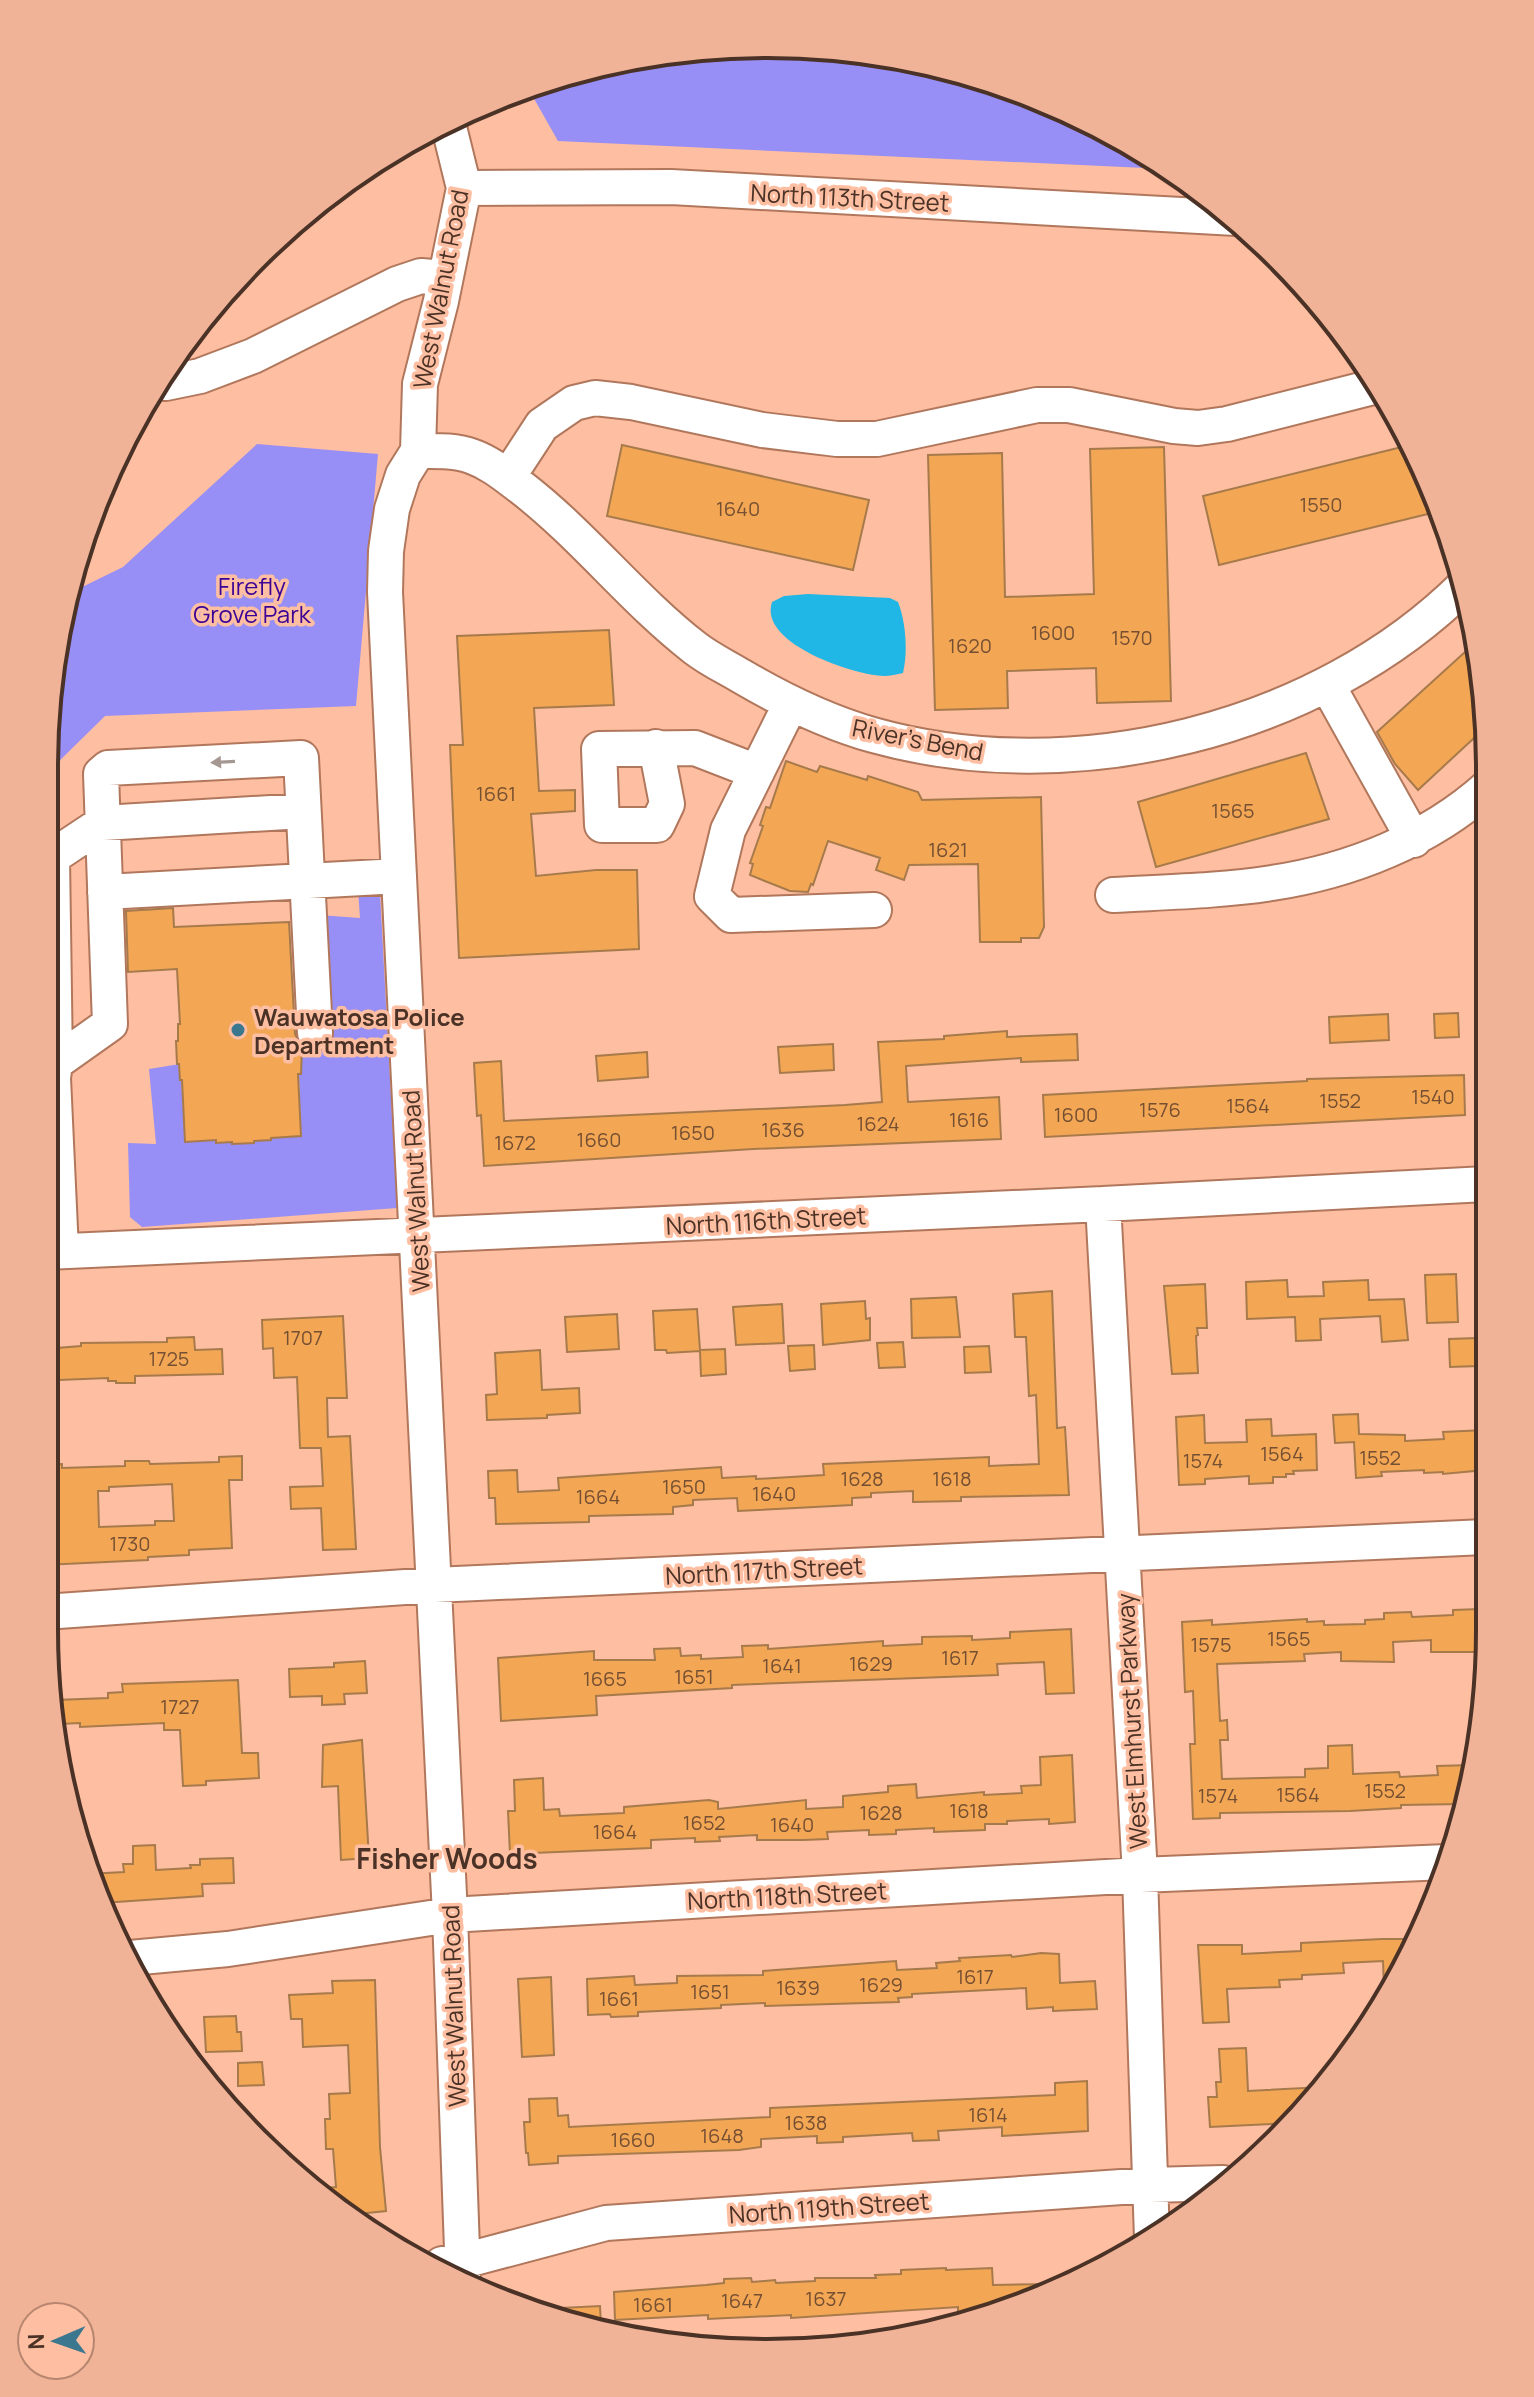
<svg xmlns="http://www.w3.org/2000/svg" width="1534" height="2397" font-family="Manrope,sans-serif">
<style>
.green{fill:#978ff5}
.water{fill:#20b7e6}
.building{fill:#f3a755;stroke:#a77a4c;stroke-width:2;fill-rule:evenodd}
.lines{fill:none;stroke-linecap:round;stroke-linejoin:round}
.minor-casing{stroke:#b1775c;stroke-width:38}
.minor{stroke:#fff;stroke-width:34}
.oneway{fill:#a59892}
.poi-dot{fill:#3b778f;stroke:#febea1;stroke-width:3}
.labels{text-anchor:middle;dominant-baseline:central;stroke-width:7;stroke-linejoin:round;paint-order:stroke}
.number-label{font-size:20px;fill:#754f32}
.street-label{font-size:24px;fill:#4b3226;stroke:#febea1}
.park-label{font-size:24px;fill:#390195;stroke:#febea1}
.poi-label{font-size:24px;font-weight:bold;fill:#4b3226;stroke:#febea1;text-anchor:start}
.quarter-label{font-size:28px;font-weight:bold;fill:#4b3226;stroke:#febea1}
.rim{fill:none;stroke:#4b3226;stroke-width:4}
</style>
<rect width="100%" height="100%" fill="#febea1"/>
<path class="green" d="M 719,46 L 861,50 L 999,82 L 1128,141 L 1167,169 L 558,141 L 528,88 L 579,69 Z
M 257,444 L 378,454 L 356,706 L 105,716 L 50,770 L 50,672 L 72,592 L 123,567 Z
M 358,889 L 380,893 L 397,1208 L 142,1227 L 130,1217 L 128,1143 L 156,1144 L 149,1069 L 180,1064 L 185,1139 C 196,1139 208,1138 219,1139 C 232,1140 240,1144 253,1143 C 265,1134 285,1136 301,1136 L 299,1073 L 302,1072 L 302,1058 L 304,1057 L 303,1032 L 296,1018 L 291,930 L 319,915 L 360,918 Z"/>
<path class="water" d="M 808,594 L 890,598 L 898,602 C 906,622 908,652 903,673 C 897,674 890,676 884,676 C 853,675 758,643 772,602 L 784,596 Z"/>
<path class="building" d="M 1414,444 L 1440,511 L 1219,565 L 1203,496 Z
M 622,445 L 869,500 L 853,570 L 607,516 Z
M 1164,447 L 1171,701 L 1097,703 L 1096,668 L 1007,671 L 1008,708 L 935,710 L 928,455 L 1002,453 L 1005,597 L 1094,594 L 1090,449 Z
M 609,630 L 614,705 L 534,708 L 539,791 L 575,790 L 575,811 L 531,814 L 536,876 L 596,870 L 637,870 L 639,949 L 459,958 L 450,745 L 463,745 L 457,636 Z
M 1476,642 L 1488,725 L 1418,790 L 1395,764 L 1377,732 Z
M 1306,753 L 1329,819 L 1156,867 L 1138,802 Z
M 786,761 L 817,772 L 820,766 L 867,780 L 868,776 L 918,792 L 922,800 L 1041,797 L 1044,927 L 1039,938 L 1021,938 L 1021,942 L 980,942 L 978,864 L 909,865 L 904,880 L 876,870 L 880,858 L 828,841 L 813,885 L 811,884 L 808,892 L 790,891 L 750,875 L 753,864 L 750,863 L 763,826 L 760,825 L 766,807 L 770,808 Z
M 173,908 L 174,927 L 289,922 L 295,1034 L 302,1047 L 301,1074 L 298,1074 L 301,1136 L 271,1138 L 271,1140 L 254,1141 L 254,1143 L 232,1144 L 232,1142 L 216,1143 L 216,1140 L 185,1142 L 182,1080 L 180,1080 L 179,1064 L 177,1064 L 176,1041 L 178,1041 L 178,1024 L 180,1024 L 177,969 L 128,972 L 126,911 Z
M 1458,1013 L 1459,1037 L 1435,1038 L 1434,1014 Z
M 1388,1014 L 1389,1040 L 1330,1043 L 1329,1017 Z
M 1007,1031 L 1007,1037 L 1077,1034 L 1078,1060 L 1021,1062 L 1021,1058 L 906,1066 L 908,1102 L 999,1097 L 1001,1139 L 753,1149 L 484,1166 L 481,1115 L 477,1116 L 474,1063 L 501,1061 L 504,1121 L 845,1105 L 882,1102 L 878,1042 L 944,1039 L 944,1036 Z
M 833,1044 L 834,1070 L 780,1073 L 778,1047 Z
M 647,1052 L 648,1077 L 598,1081 L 596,1056 Z
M 1464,1075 L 1465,1115 L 1045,1137 L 1043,1095 L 1307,1081 L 1307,1079 Z
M 1456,1274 L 1458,1322 L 1427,1323 L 1425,1275 Z
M 1287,1280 L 1288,1297 L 1324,1296 L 1323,1282 L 1368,1280 L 1369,1300 L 1404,1299 L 1408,1340 L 1382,1342 L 1380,1316 L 1320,1319 L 1321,1340 L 1296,1341 L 1295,1317 L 1247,1319 L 1246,1282 Z
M 1205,1284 L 1207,1328 L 1197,1328 L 1198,1335 L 1196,1336 L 1198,1373 L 1172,1374 L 1164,1286 Z
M 1052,1291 L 1057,1428 L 1065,1427 L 1069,1495 L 961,1497 L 961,1501 L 913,1502 L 913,1491 L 871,1493 L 871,1497 L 852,1498 L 852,1505 L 738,1511 L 737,1498 L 693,1500 L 693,1505 L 673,1507 L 673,1514 L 589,1516 L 589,1522 L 496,1524 L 495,1498 L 489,1498 L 488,1471 L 517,1470 L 518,1492 L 559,1490 L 558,1478 L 721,1467 L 722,1478 L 756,1476 L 756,1479 L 824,1475 L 823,1464 L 989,1457 L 989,1466 L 1039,1464 L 1036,1395 L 1029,1396 L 1026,1337 L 1015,1337 L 1013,1294 Z
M 956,1297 L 960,1337 L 912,1338 L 911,1299 Z
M 865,1301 L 866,1319 L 870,1318 L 870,1340 L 823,1345 L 821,1304 Z
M 782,1304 L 784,1343 L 736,1345 L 733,1307 Z
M 697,1309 L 700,1350 L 725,1349 L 726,1374 L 701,1376 L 700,1351 L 667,1353 L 666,1350 L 655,1350 L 653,1311 Z
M 617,1314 L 619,1349 L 567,1352 L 565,1317 Z
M 343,1316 L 347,1398 L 327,1398 L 328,1437 L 350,1436 L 356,1549 L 323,1550 L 321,1508 L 291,1509 L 290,1487 L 323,1486 L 321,1448 L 300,1448 L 297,1377 L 274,1378 L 273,1348 L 263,1349 L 262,1320 Z
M 194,1337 L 195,1350 L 222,1349 L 223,1374 L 135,1376 L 135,1383 L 116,1383 L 116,1381 L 108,1381 L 108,1378 L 59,1380 L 57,1348 L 81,1346 L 81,1343 L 167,1342 L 167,1338 Z
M 1477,1338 L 1478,1366 L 1450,1367 L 1449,1339 Z
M 903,1342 L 905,1367 L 879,1368 L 877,1343 Z
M 814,1345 L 815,1369 L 790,1371 L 788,1346 Z
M 989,1346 L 991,1372 L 965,1373 L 964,1347 Z
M 540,1350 L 542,1390 L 579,1388 L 580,1413 L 547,1415 L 547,1418 L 487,1420 L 486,1395 L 497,1394 L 495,1353 Z
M 1358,1414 L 1359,1434 L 1405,1435 L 1405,1441 L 1444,1439 L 1443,1432 L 1485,1430 L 1485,1470 L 1443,1474 L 1443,1472 L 1424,1473 L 1424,1470 L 1381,1472 L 1382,1476 L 1356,1478 L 1354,1442 L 1335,1443 L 1333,1415 Z
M 1204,1415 L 1205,1443 L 1247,1442 L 1246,1420 L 1271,1419 L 1272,1436 L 1316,1434 L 1317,1470 L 1293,1471 L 1294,1474 L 1286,1474 L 1286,1477 L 1273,1477 L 1273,1483 L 1249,1484 L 1249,1476 L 1205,1479 L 1205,1484 L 1179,1485 L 1176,1417 Z
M 242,1456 L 242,1480 L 229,1480 L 232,1548 L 189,1550 L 189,1555 L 148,1557 L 148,1560 L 44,1565 L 45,1465 L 62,1464 L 62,1468 L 125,1466 L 125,1461 L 149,1461 L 150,1464 L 219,1462 L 219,1457 ZM 172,1484 L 174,1521 L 155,1521 L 155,1525 L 99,1527 L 98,1491 L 109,1491 L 109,1487 Z
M 1480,1609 L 1482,1652 L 1431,1652 L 1431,1640 L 1393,1642 L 1394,1662 L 1341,1661 L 1341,1652 L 1304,1654 L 1305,1661 L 1217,1664 L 1220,1721 L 1227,1720 L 1228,1740 L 1220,1740 L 1222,1779 L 1305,1777 L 1305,1769 L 1328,1768 L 1328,1746 L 1352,1745 L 1353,1774 L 1399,1772 L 1400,1777 L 1438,1775 L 1437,1766 L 1473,1765 L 1462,1804 L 1401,1805 L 1401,1808 L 1350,1811 L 1220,1813 L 1220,1818 L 1193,1819 L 1190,1744 L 1195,1744 L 1193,1691 L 1185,1692 L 1182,1622 L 1212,1620 L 1212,1625 L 1307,1619 L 1307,1622 L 1324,1621 L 1324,1625 L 1365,1624 L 1365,1620 L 1384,1619 L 1384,1613 L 1411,1612 L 1412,1617 L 1453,1615 L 1453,1610 Z
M 1071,1629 L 1074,1693 L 1046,1694 L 1044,1662 L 997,1664 L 998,1675 L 732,1685 L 732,1688 L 596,1696 L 597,1715 L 501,1721 L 498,1658 L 594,1651 L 594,1660 L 655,1660 L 654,1649 L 680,1648 L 681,1656 L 701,1655 L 701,1659 L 743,1657 L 742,1646 L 768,1645 L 768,1649 L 883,1641 L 883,1646 L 922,1644 L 922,1637 L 972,1636 L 972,1640 L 1010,1638 L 1010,1632 Z
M 365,1661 L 367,1693 L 344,1694 L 345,1704 L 322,1705 L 322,1696 L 290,1697 L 289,1669 L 334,1667 L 334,1663 Z
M 238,1680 L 242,1753 L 258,1753 L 259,1778 L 206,1781 L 206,1785 L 183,1786 L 180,1730 L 164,1730 L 164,1723 L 80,1727 L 80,1723 L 60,1724 L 56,1700 L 108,1698 L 108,1693 L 123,1692 L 122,1684 Z
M 362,1740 L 369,1858 L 341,1860 L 338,1786 L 322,1787 L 323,1745 Z
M 1072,1755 L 1075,1822 L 1049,1824 L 1049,1819 L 1007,1821 L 1007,1824 L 985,1824 L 985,1830 L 934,1832 L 934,1828 L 896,1830 L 896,1834 L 869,1835 L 869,1830 L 827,1832 L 828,1839 L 803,1840 L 757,1840 L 757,1835 L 719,1837 L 720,1841 L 695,1842 L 695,1838 L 651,1840 L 651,1848 L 510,1854 L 508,1811 L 515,1811 L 514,1780 L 543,1778 L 544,1810 L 559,1809 L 560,1816 L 624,1813 L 624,1807 L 709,1800 L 718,1802 L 718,1809 L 806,1800 L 806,1809 L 843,1807 L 843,1796 L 888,1792 L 888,1786 L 916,1784 L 917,1798 L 984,1792 L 984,1795 L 1022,1793 L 1021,1786 L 1041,1785 L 1040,1757 Z
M 155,1845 L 156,1870 L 191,1868 L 190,1865 L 200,1865 L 200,1859 L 233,1858 L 234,1883 L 202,1884 L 203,1896 L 102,1903 L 88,1874 L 124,1872 L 123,1864 L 133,1864 L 133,1846 Z
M 1382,1939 L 1415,1939 L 1384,1989 L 1383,1961 L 1343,1963 L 1344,1973 L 1302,1975 L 1302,1979 L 1279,1980 L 1280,1987 L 1227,1989 L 1229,2022 L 1203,2023 L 1198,1945 L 1242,1945 L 1242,1954 L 1301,1951 L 1301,1943 Z
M 1041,1953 L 1059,1954 L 1060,1983 L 1095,1981 L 1097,2009 L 1053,2011 L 1053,2007 L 1027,2009 L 1026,1988 L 912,1994 L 912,1997 L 898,1998 L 899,2002 L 765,2006 L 765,2003 L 721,2005 L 721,2008 L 638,2012 L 638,2016 L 611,2017 L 610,2014 L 588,2015 L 587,1979 L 634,1976 L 635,1985 L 677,1983 L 677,1976 L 763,1975 L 763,1971 L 896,1961 L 897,1970 L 937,1968 L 936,1963 L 960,1961 L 959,1958 L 1011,1955 L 1012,1957 Z
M 551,1977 L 554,2055 L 522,2057 L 518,1979 Z
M 375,1980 L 380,2147 L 386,2211 L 348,2215 L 327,2204 L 313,2189 L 336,2187 L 333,2149 L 326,2149 L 325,2119 L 330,2119 L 329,2094 L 350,2093 L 348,2045 L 303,2047 L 302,2019 L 291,2019 L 289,1995 L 333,1993 L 332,1981 Z
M 236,2016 L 237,2032 L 241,2032 L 242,2051 L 206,2052 L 204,2017 Z
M 1246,2048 L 1248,2091 L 1323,2087 L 1311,2106 L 1292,2123 L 1210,2127 L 1208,2097 L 1217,2097 L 1216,2082 L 1221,2082 L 1219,2049 Z
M 262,2062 L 264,2085 L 238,2086 L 238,2063 Z
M 1087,2081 L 1088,2131 L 1002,2136 L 1002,2127 L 938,2131 L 939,2140 L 913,2141 L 912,2133 L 843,2137 L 843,2142 L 817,2143 L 817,2136 L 761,2139 L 761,2147 L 739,2150 L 558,2156 L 558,2163 L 529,2165 L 528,2153 L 526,2153 L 524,2122 L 530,2122 L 529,2099 L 557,2098 L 558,2116 L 568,2115 L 569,2127 L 770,2117 L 770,2108 L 1055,2095 L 1055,2083 Z
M 946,2268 L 946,2270 L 992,2268 L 993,2285 L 1053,2284 L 986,2314 L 958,2315 L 958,2307 L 791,2318 L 791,2315 L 708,2319 L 708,2315 L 615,2320 L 614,2292 L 706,2285 L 724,2283 L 724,2279 L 751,2278 L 752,2282 L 775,2280 L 776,2283 L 815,2281 L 815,2278 L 876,2278 L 875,2275 L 901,2274 L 901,2270 Z
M 600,2306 L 601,2325 L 591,2326 L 541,2316 L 542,2309 Z"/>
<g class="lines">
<g class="minor-casing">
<path id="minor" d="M 447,119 L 464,188 L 441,301 L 420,384 L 418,451 L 403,475 L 392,509 L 386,551 L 385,592 L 450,1915 L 463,2277
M 464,188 L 671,187 L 1236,218
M 166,383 L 200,376 L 253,356 L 397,284 L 421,276 L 445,278
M 418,451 C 436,451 454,450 471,456 C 491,463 506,476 522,488 C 584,536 633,600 695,648 C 709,659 726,667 741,676 C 782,700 827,722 873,735 C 1073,791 1319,731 1466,584
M 508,477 L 542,425 L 574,403 L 595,398 L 631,402 L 762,430 L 837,439 L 877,439 L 1037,405 L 1069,405 L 1174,426 L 1198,428 L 1227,424 L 1377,386
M 1328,686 L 1414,840
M 791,703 L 728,830 L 712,896 L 731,915 L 874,910
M 656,747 L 667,804 L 657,825 L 602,825 L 599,749 L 695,748 L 757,772
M 105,892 L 399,876
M 1113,895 C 1166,892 1220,891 1272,883 C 1351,871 1429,840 1488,787
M 55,1063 L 52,857 L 103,823 L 303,811
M 1103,1204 L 1140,1875 L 1152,2239
M 61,1251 L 53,1078 L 55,1063 L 110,1024 L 101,774 L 108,768 L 301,758 L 315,1033
M 46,1252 L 1103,1204 L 1486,1184
M 44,1612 L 434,1585 L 1485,1537
M 130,1958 L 228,1949 L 450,1915 L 1140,1875 L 1447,1862
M 442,2264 L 463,2261 L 606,2223 L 1150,2185 L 1223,2183"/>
</g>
<use href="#minor" class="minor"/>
</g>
<defs><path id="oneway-solid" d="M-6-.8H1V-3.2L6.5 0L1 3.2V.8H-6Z" transform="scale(2)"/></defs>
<use class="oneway" href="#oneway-solid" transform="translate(223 762) rotate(177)"/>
<circle class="poi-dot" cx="238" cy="1030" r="8"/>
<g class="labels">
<g class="number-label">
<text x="1321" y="504">1550</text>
<text x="738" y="508">1640</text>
<text x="1053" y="632">1600</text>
<text x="1132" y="637">1570</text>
<text x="970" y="645">1620</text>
<text x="496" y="793">1661</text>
<text x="1233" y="810">1565</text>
<text x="948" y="849">1621</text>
<text x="1433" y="1096">1540</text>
<text x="1340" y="1100">1552</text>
<text x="1248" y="1105">1564</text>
<text x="1160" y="1109">1576</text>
<text x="1076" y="1114">1600</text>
<text x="969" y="1119">1616</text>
<text x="878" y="1123">1624</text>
<text x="783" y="1129">1636</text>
<text x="693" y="1132">1650</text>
<text x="599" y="1139">1660</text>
<text x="515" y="1142">1672</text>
<text x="303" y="1337">1707</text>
<text x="169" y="1358">1725</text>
<text x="1282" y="1453">1564</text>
<text x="1380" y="1457">1552</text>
<text x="1203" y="1460">1574</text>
<text x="862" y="1478">1628</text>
<text x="952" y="1478">1618</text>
<text x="684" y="1486">1650</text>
<text x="774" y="1493">1640</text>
<text x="598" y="1496">1664</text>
<text x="130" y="1543">1730</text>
<text x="1289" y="1638">1565</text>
<text x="1211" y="1644">1575</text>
<text x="960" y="1657">1617</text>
<text x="871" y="1663">1629</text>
<text x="782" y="1665">1641</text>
<text x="694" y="1676">1651</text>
<text x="605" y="1678">1665</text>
<text x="180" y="1706">1727</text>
<text x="1385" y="1790">1552</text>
<text x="1298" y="1794">1564</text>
<text x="1218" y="1795">1574</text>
<text x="969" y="1810">1618</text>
<text x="881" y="1812">1628</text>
<text x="704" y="1822">1652</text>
<text x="792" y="1824">1640</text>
<text x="615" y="1831">1664</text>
<text x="975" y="1976">1617</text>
<text x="881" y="1984">1629</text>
<text x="798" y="1987">1639</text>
<text x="710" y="1991">1651</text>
<text x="619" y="1998">1661</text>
<text x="988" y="2114">1614</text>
<text x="806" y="2122">1638</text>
<text x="722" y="2135">1648</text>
<text x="633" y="2139">1660</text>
<text x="826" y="2298">1637</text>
<text x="742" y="2300">1647</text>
<text x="653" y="2304">1661</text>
</g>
<g class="street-label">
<text transform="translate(850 197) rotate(3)">North 113th Street</text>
<text transform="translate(440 289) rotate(-79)">West Walnut Road</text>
<text transform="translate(918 739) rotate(11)">River's Bend</text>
<text transform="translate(415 1191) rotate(-93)">West Walnut Road</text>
<text transform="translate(766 1220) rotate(-3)">North 116th Street</text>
<text transform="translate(764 1570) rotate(-3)">North 117th Street</text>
<text transform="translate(1131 1721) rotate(-93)">West Elmhurst Parkway</text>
<text transform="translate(787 1895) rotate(-3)">North 118th Street</text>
<text transform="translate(453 2006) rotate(-92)">West Walnut Road</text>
<text transform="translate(829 2207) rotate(-4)">North 119th Street</text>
</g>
<g class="park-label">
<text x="252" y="585">Firefly<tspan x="252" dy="28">Grove Park</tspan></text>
</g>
<g class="poi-label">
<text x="254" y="1016">Wauwatosa Police<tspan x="254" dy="28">Department</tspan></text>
</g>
<g class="quarter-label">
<text x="447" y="1858">Fisher Woods</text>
</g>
</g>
<path d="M0 0H1534V2397H0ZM767 58H767A709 709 0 0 1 1476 767V1630A709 709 0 0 1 767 2339H767A709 709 0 0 1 58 1630V767A709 709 0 0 1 767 58Z" fill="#f0b397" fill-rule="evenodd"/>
<path class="rim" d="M767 58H767A709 709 0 0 1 1476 767V1630A709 709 0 0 1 767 2339H767A709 709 0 0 1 58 1630V767A709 709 0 0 1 767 58Z"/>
<g transform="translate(56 2341) rotate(268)"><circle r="38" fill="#febea1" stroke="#b68670" stroke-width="2"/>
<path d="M0-6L14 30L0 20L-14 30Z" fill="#3b778f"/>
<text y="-12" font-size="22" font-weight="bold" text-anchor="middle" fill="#4b3226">N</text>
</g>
</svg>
